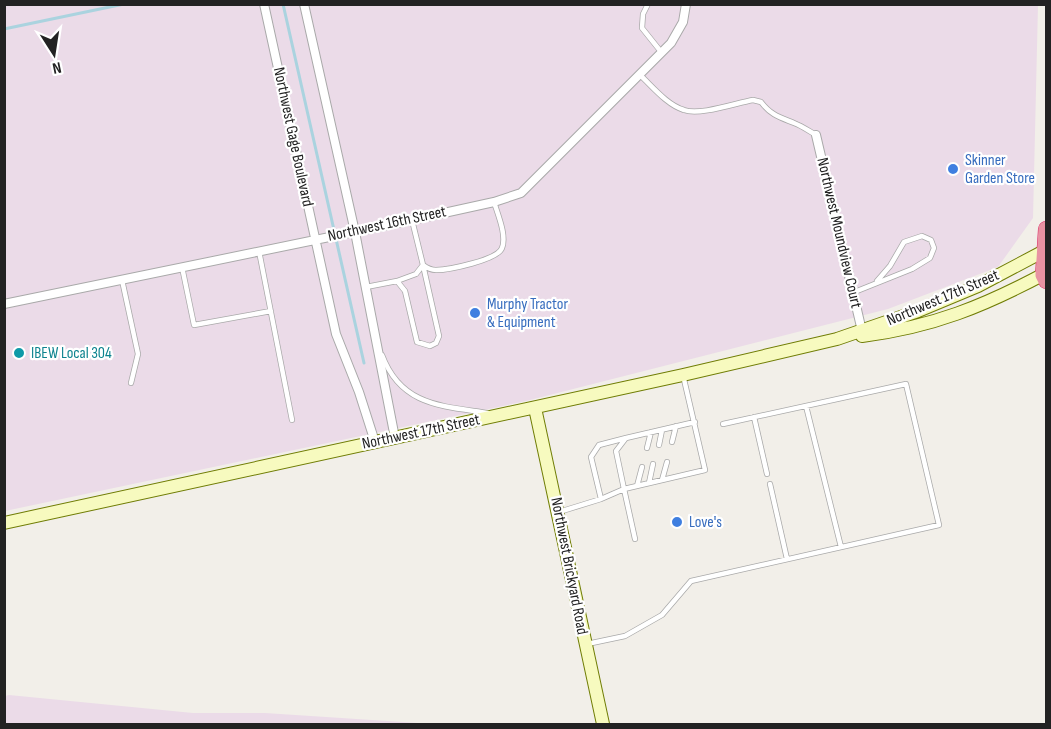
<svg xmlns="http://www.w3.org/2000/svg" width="1051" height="729" font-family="'Sofia Sans Condensed',sans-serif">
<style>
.industrial{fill:#ebdbe8}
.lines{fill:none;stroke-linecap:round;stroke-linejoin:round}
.stream{stroke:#aad3df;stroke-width:3}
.lane-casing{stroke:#a9a9a9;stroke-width:6}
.street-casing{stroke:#a9a9a9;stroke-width:10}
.secondary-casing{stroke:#707d05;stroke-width:14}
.highway-casing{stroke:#dc2a67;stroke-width:16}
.lane{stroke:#fff;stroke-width:4.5}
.street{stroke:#fff;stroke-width:8}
.secondary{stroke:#f7fabf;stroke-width:12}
.highway{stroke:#e892a2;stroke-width:15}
.shop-dot{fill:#3f7fe0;stroke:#fff;stroke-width:2}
.culture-dot{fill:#0f9aa8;stroke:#fff;stroke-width:2}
.labels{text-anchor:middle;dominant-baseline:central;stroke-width:4.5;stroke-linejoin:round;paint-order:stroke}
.street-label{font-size:16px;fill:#222;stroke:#fff}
.shop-label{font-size:16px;fill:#366cbe;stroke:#fff;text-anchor:start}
.culture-label{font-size:16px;fill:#0d838f;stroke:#fff;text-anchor:start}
</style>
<rect width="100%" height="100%" fill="#f2efe9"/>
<path class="industrial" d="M 4,5 L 1038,5 L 1033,218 L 998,267 L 888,309 L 526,401 L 5,511 Z
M 9,695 L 193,713 L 265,713 L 433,724 L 5,724 L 5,696 Z"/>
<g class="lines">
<path class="stream" d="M 283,4 L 364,363
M 4,29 L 124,4"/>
<g class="lane-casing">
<path id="lane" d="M 648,4 L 643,14 L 642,28 L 662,53
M 640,75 C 652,86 667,105 684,110 C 699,116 736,103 753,100 L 761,102 C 771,115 779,117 794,123 C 802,126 809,131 816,135
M 412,220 L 423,265 C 427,268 430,270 436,270 C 448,270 498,260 502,248 C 507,236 498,215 494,202
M 259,251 L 292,420
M 182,267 L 194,325 L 271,311
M 122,280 L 138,354 L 131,383
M 397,281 L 416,274 L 423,265
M 366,287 L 397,281 L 405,291 L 417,342 L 430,346 L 436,343 L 439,336 L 423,265
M 852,293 L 912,269 L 930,258 L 934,248 L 931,240 L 922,236 L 904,242 L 890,266 L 877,281
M 382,355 C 401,406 442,406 488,413
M 683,375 L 705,470 L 624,489 L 616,451 L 626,438 L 695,422
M 806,406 L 841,547
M 754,417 L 767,474
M 672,442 L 676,426
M 659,445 L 662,430
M 647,448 L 651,432
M 662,480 L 667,462
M 649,483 L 653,464
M 770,484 L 787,559
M 637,486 L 642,467
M 601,499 L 591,457 L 599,445 L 626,438
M 559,512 L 601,499 L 624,489 L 635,539
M 587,644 L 625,636 L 662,615 L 691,581 L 939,525 L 906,384 L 723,424"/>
</g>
<g class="street-casing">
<path id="street" d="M 264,4 L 336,334 L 359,392 L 375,442
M 304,4 L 355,232 L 395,438
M 816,135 L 862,331
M 4,304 L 412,220 L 494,202 L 521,193 L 671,43 L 683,22 L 686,4"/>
</g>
<g class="secondary-casing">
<path id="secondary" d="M 862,336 C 933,327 984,306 1046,273
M 535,408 L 603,724
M 4,523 L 683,375 L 837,339 L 918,311 L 978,286 L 1046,250"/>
</g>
<g class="highway-casing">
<path id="highway" d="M 1046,229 L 1043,275 L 1046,281"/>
</g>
<use href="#lane" class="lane"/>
<use href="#street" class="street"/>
<use href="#secondary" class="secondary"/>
<use href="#highway" class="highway"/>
</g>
<g class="shop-dot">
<circle cx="953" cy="169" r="6"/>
<circle cx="475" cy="313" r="6"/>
<circle cx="677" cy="522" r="6"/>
</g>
<circle class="culture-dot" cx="19" cy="353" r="6"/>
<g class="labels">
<g class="street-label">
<text transform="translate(293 137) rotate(78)">Northwest Gage Boulevard</text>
<text transform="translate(387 224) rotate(-12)">Northwest 16th Street</text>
<text transform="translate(839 233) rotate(77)">Northwest Moundview Court</text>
<text transform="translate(943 298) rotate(-23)">Northwest 17th Street</text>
<text transform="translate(421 432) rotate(-12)">Northwest 17th Street</text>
<text transform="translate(569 566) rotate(79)">Northwest Brickyard Road</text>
</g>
<g class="shop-label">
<text x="965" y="160">Skinner<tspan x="965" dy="18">Garden Store</tspan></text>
<text x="487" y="304">Murphy Tractor<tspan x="487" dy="18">&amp; Equipment</tspan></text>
<text x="689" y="522">Love's</text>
</g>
<g class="culture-label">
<text x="31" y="353">IBEW Local 304</text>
</g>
</g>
<rect width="1051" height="729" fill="none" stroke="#222222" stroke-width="12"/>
<g transform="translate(54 54) rotate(168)" stroke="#ffffff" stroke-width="4.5" paint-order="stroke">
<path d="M0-4.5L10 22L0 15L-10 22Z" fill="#222222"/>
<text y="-9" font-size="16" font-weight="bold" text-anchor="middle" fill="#222222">N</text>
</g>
</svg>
